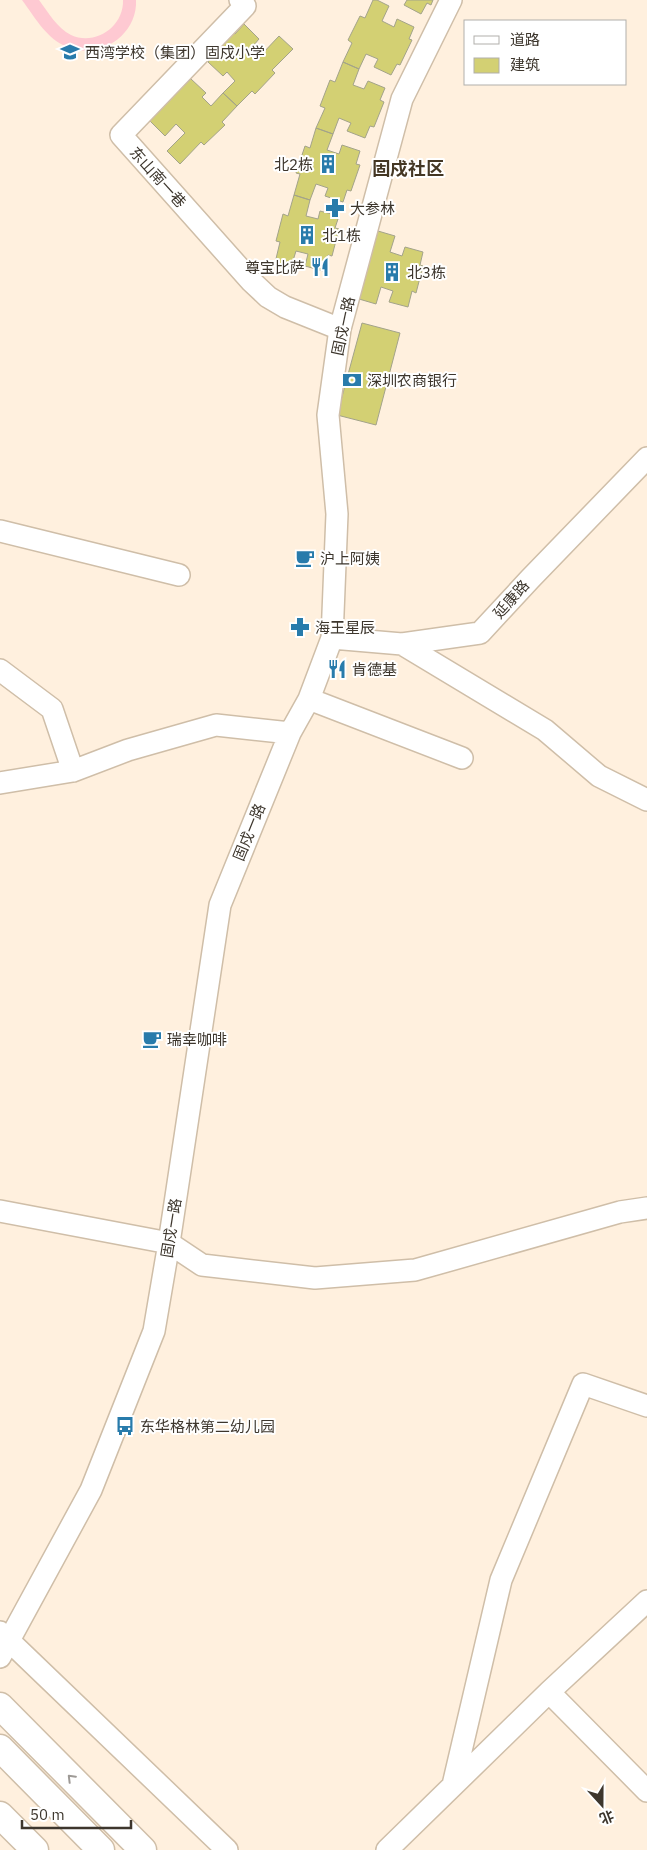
<svg xmlns="http://www.w3.org/2000/svg" width="647" height="1850" font-family="'IBM Plex Sans','Noto Sans SC',sans-serif">
<style>
.green{fill:#fec9d2}
.building{fill:#d3d073;stroke:#a3a38a}
.lines{fill:none;stroke-linecap:round;stroke-linejoin:round}
.minor-casing{stroke:#cfbea8;stroke-width:24}
.major-casing{stroke:#cfbea8;stroke-width:29}
.minor{stroke:#fff;stroke-width:21}
.major{stroke:#fff;stroke-width:26}
.oneway{stroke:#9e9a96}
.labels{text-anchor:middle;dominant-baseline:central;stroke-width:4;stroke-linejoin:round;paint-order:stroke}
.poi-label{font-size:15px;fill:#3d362d;stroke:#fff;text-anchor:start}
.street-label{font-size:15px;fill:#3d362d;stroke:#fff}
.quarter-label{font-size:18px;font-weight:bold;fill:#443724;stroke:#fff}
</style>
<rect width="100%" height="100%" fill="#fff0de"/>
<path class="green" d="M 22,0 L 39,0 C 48,12 57,28 71,35 C 95,46 124,27 123,0 L 136,0 C 138,37 95,63 63,45 C 45,36 34,16 22,0 Z"/>
<path class="building" d="M 373,0 L 377,0 L 389,6 L 382,21 L 394,27 L 397,19 L 414,27 L 409,39 L 412,40 L 400,65 L 397,64 L 391,75 L 374,67 L 378,59 L 366,54 L 359,69 L 343,62 L 352,43 L 348,40 L 360,16 L 365,18 Z
M 407,0 L 433,0 L 431,5 L 427,3 L 421,14 L 404,5 Z
M 244,24 L 259,39 L 253,46 L 262,54 L 279,36 L 293,49 L 272,70 L 275,73 L 255,94 L 252,91 L 237,106 L 223,93 L 235,81 L 227,72 L 223,76 L 208,62 L 215,55 L 212,53 L 232,32 L 235,34 Z
M 343,62 L 359,69 L 353,85 L 364,89 L 368,81 L 385,88 L 380,100 L 384,102 L 374,127 L 370,126 L 365,138 L 347,131 L 351,123 L 339,118 L 333,134 L 316,128 L 325,108 L 320,106 L 330,80 L 335,82 Z
M 191,79 L 206,93 L 202,97 L 211,106 L 223,93 L 237,106 L 222,122 L 225,125 L 204,145 L 201,142 L 180,164 L 167,151 L 185,133 L 176,124 L 165,136 L 150,121 L 164,106 L 162,104 L 182,84 L 184,86 Z
M 316,128 L 333,134 L 327,150 L 339,154 L 342,145 L 360,151 L 356,164 L 360,165 L 351,191 L 347,190 L 343,202 L 325,196 L 328,188 L 316,184 L 310,200 L 294,195 L 300,174 L 296,173 L 305,146 L 310,148 Z
M 294,195 L 310,200 L 306,216 L 318,219 L 320,211 L 339,216 L 335,228 L 339,229 L 332,256 L 328,255 L 323,271 L 305,266 L 308,254 L 296,251 L 291,267 L 275,263 L 280,242 L 276,241 L 283,214 L 288,216 Z
M 378,231 L 395,236 L 390,252 L 402,256 L 405,247 L 423,252 L 420,265 L 423,266 L 416,293 L 412,291 L 408,307 L 389,302 L 393,291 L 381,287 L 376,304 L 359,299 L 365,279 L 360,278 L 368,251 L 372,252 Z
M 362,323 L 400,333 L 376,425 L 337,415 Z"/>
<g class="lines">
<g class="minor-casing">
<path id="minor" d="M 240,0 L 245,6 L 121,135 L 251,281 L 268,297 L 285,307 L 340,329
M 0,531 L 179,575
M 332,638 L 402,644 L 480,633 L 530,579 L 647,458
M 402,644 L 545,730 L 599,776 L 647,800
M 0,670 L 52,709 L 73,771
M 309,699 L 462,758
M 0,783 L 73,771 L 128,750 L 216,725 L 290,733
M 0,1211 L 169,1243 L 202,1265 L 315,1278 L 415,1270 L 620,1212 L 647,1208
M 0,1632 L 227,1850
M 0,1657 L 91,1490 L 154,1331 L 169,1243 L 220,905 L 290,733 L 309,699 L 332,638 L 337,514 L 328,415 L 340,329 L 402,99 L 451,0
M 549,1692 L 647,1791
M 453,1785 L 501,1580 L 583,1384 L 647,1406
M 387,1850 L 549,1692 L 647,1601"/>
</g>
<g class="major-casing">
<path id="major" d="M 0,1706 L 143,1850
M 0,1748 L 101,1850
M 0,1815 L 35,1850"/>
</g>
<use href="#minor" class="minor"/>
<use href="#major" class="major"/>
</g>
<defs><path id="oneway-chevron" d="M-2-3.5L2.5 0L-2 3.5" fill="none" stroke-width="1.6" stroke-linecap="round" stroke-linejoin="round" transform="scale(1.25)"/></defs>
<use class="oneway" href="#oneway-chevron" transform="translate(71 1778) rotate(-135)"/>
<defs>
<g id="school-bare" transform="scale(1.5)"><path d="M0-5L7-2L0 1L-7-2ZM-4 1L0 2.5L4 1V4Q0 6-4 4Z" fill="#287bab" stroke="#fff" stroke-width="2.5" paint-order="stroke"/></g>
<g id="building-bare" transform="scale(1.5)"><path d="M-4-6H4V6H1V3H-1V6H-4ZM-2.5-4.3h1.7v1.8h-1.7ZM.8-4.3h1.7v1.8H.8ZM-2.5-1h1.7V.8h-1.7ZM.8-1h1.7V.8H.8Z" fill="#287bab" stroke="#fff" stroke-width="2.5" paint-order="stroke"/></g>
<g id="pharmacy-bare" transform="scale(1.5)"><path d="M-2-6h4v4h4v4h-4v4h-4v-4h-4v-4h4Z" fill="#287bab" stroke="#fff" stroke-width="2.5" paint-order="stroke"/></g>
<g id="restaurant-bare" transform="scale(1.5)"><path d="M-5-6h1v4h1v-4h1v4h1v-4h1v5L-1.5 .5V6h-2V.5L-5-1ZM5-6V6H3V1.5H1.5Q1.5-4 5-6Z" fill="#287bab" stroke="#fff" stroke-width="2.5" paint-order="stroke"/></g>
<g id="bank-bare" transform="scale(1.5)"><path d="M-6-4H6V4H-6ZM0-2.3a2.3 2.3 0 1 0 0 4.6a2.3 2.3 0 1 0 0-4.6Z" fill="#287bab" stroke="#fff" stroke-width="2.5" paint-order="stroke"/></g>
<g id="cafe-bare" transform="scale(1.5)"><path d="M-5.5-4.5H6V0H3Q3 3.5 0 3.5H-2.5Q-5.5 3.5-5.5 0ZM3-3.2v2h1.7v-2ZM-6 4.5H4V6H-6Z" fill="#287bab" stroke="#fff" stroke-width="2.5" paint-order="stroke"/></g>
<g id="bus-bare" transform="scale(1.5)"><path d="M-5-6H5V4H4V6H2V4H-2V6H-4V4H-5ZM-3.5-4V0h7V-4ZM-3.5 1.2v1.5H-2V1.2ZM2 1.2v1.5H3.5V1.2Z" fill="#287bab" stroke="#fff" stroke-width="2.5" paint-order="stroke"/></g>
</defs>
<g fill-rule="evenodd">
<use href="#school-bare" x="70" y="52"/>
<use href="#building-bare" x="328" y="164"/>
<use href="#pharmacy-bare" x="335" y="208"/>
<use href="#building-bare" x="307" y="235"/>
<use href="#restaurant-bare" x="320" y="267"/>
<use href="#building-bare" x="392" y="272"/>
<use href="#bank-bare" x="352" y="380"/>
<use href="#cafe-bare" x="305" y="558"/>
<use href="#pharmacy-bare" x="300" y="627"/>
<use href="#restaurant-bare" x="337" y="669"/>
<use href="#cafe-bare" x="152" y="1039"/>
<use href="#bus-bare" x="125" y="1426"/>
</g>
<g class="labels">
<g class="poi-label">
<text x="85" y="52">西湾学校（集团）固戍小学</text>
<text x="313" y="164" text-anchor="end">北2栋</text>
<text x="350" y="208">大参林</text>
<text x="322" y="235">北1栋</text>
<text x="305" y="267" text-anchor="end">尊宝比萨</text>
<text x="407" y="272">北3栋</text>
<text x="367" y="380">深圳农商银行</text>
<text x="320" y="558">沪上阿姨</text>
<text x="315" y="627">海王星辰</text>
<text x="352" y="669">肯德基</text>
<text x="167" y="1039">瑞幸咖啡</text>
<text x="140" y="1426">东华格林第二幼儿园</text>
</g>
<g class="street-label">
<text transform="translate(158 177) rotate(48)">东山南一巷</text>
<text transform="translate(343 326) rotate(-78)">固戍一路</text>
<text transform="translate(511 599) rotate(-48)">延康路</text>
<text transform="translate(249 832) rotate(-68)">固戍一路</text>
<text transform="translate(171 1228) rotate(-81)">固戍一路</text>
</g>
<g class="quarter-label">
<text x="408" y="168">固戍社区</text>
</g>
</g>
<rect x="464" y="20" width="162" height="65" fill="#ffffff" stroke="#b1afab"/>
<rect x="474" y="36" width="25" height="8" fill="#ffffff" stroke="#b1afab"/>
<text x="510" y="45" font-size="15" fill="#3d362d">道路</text>
<rect x="474" y="58" width="25" height="15" fill="#d3d073" stroke="#b1afab"/>
<text x="510" y="70" font-size="15" fill="#3d362d">建筑</text>
<g transform="translate(602 1805) rotate(159)" stroke="#ffffff" stroke-width="4" paint-order="stroke">
<path d="M0-4L9 19L0 12L-9 19Z" fill="#3d362d"/>
<text y="-8" font-size="14" font-weight="bold" text-anchor="middle" fill="#3d362d">北</text>
</g>
<path d="M22 1820v8h109v-8" fill="none" stroke="#3d362d" stroke-width="2.5"/>
<text x="30" y="1820" font-size="15" fill="#3d362d" stroke="#ffffff" stroke-width="4" paint-order="stroke">50 m</text>
</svg>
